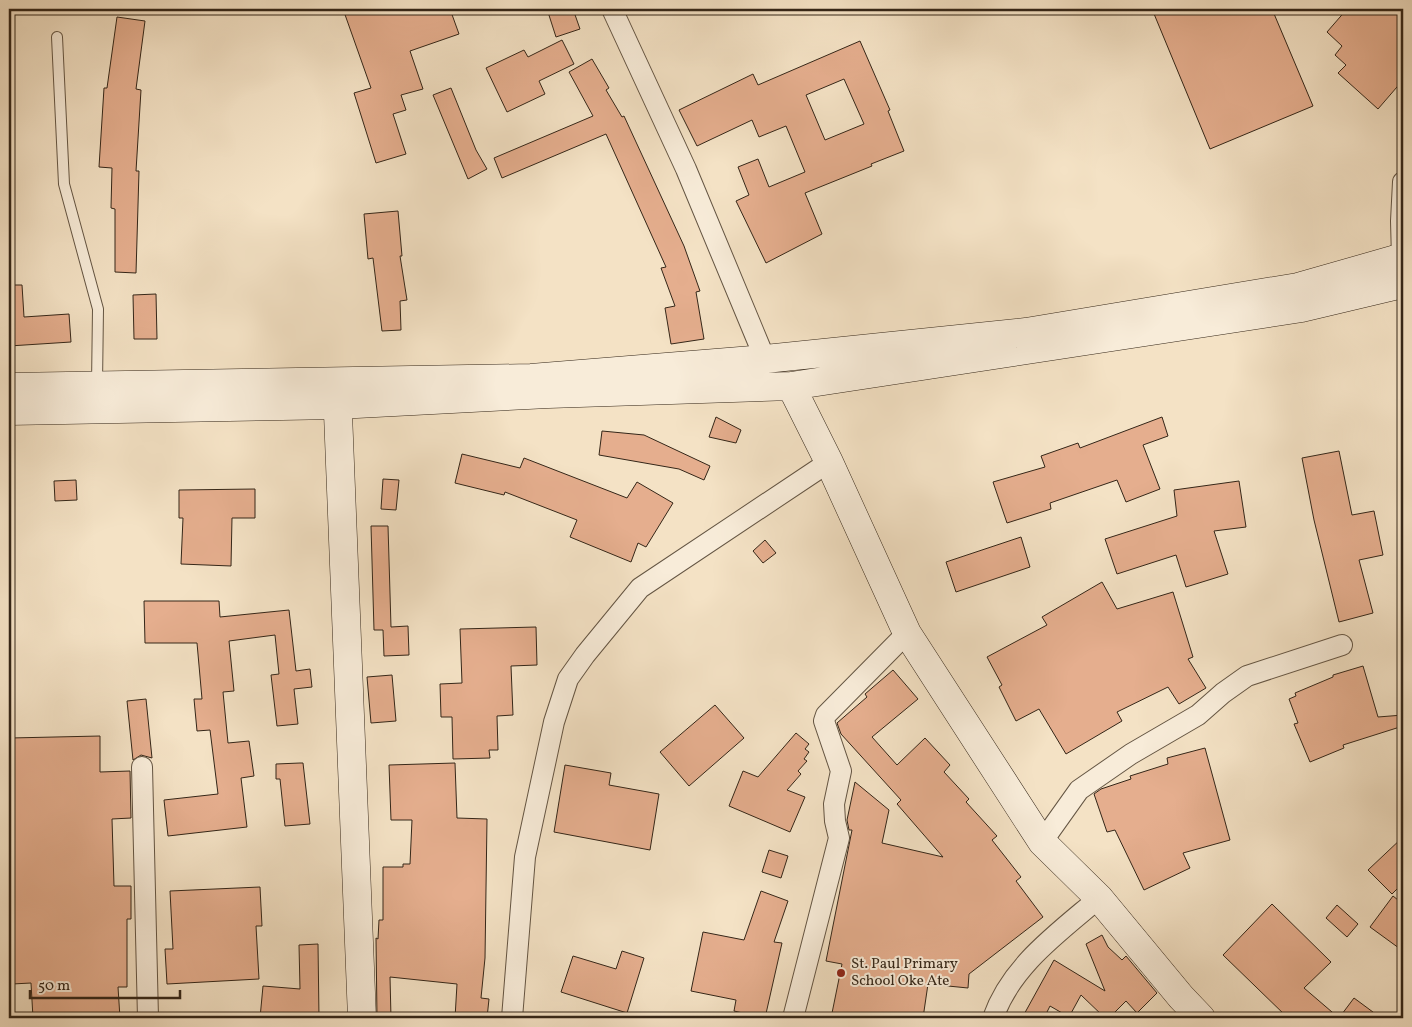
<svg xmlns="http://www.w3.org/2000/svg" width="1412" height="1027" font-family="Vollkorn,serif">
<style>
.building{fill:#e5ae8e;stroke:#342618;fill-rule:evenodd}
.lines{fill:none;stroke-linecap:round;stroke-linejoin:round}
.lane-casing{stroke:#645543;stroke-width:12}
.street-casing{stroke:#645543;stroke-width:22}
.secondary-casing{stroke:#342618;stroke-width:29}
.lane{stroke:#f8ecd9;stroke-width:10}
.street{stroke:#f8ecd9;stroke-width:20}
.secondary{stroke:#f8ecd9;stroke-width:28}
.poi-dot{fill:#8f2418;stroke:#f8ecd9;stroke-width:2}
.labels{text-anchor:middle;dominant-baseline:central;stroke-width:4;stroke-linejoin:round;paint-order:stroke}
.poi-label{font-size:15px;fill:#342618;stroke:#f8ecd9;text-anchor:start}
</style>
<rect width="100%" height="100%" fill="#f4e2c5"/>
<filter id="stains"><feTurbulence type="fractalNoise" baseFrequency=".004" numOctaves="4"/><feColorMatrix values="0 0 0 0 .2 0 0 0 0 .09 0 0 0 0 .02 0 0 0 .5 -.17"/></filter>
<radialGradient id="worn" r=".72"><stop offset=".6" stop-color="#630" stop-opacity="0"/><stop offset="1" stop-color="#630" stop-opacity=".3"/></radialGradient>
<path class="building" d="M 343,9 L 450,9 L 459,34 L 410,51 L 423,89 L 401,95 L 406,110 L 393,114 L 406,154 L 376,163 L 354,93 L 371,88 Z
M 547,9 L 573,9 L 580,29 L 556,37 Z
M 1152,9 L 1272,9 L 1313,106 L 1210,149 Z
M 1347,9 L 1403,9 L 1403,80 L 1378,109 L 1338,73 L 1346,65 L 1335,55 L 1342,46 L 1327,32 Z
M 117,17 L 145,21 L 136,89 L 141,90 L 136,171 L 139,171 L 136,273 L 115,272 L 115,209 L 111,208 L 112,168 L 99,167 L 104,88 L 107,88 Z
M 562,40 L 574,64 L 539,81 L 545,94 L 507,112 L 486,68 L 524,50 L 528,57 Z
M 860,41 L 890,110 L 888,111 L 904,151 L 871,164 L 872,166 L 805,193 L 822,234 L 766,263 L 736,201 L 749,195 L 738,167 L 758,159 L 769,187 L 805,172 L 786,126 L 759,137 L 752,120 L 697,146 L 679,110 L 753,74 L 758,85 ZM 844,79 L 864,124 L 825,140 L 806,95 Z
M 592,59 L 609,88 L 606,90 L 622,117 L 624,116 L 684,246 L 700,291 L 696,292 L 704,339 L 671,344 L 665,308 L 675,306 L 661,268 L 666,267 L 606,134 L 502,178 L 494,158 L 593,116 L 569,72 Z
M 451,88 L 476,150 L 487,169 L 468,179 L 433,95 Z
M 398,211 L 402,256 L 400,256 L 407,300 L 400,301 L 401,330 L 382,331 L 373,258 L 368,259 L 364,214 Z
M 9,285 L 22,285 L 24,317 L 69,314 L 71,342 L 9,346 Z
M 156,294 L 157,339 L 134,339 L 133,295 Z
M 716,417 L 741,430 L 736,443 L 709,437 Z
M 1162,417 L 1168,436 L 1143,445 L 1160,489 L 1126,502 L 1117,480 L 1050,503 L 1051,509 L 1007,523 L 993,482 L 1045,467 L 1041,456 L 1078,443 L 1080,448 Z
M 602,431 L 644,435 L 710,466 L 704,480 L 679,469 L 599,455 Z
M 1339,451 L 1352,515 L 1374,511 L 1383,555 L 1359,560 L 1373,613 L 1339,622 L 1314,520 L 1302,458 Z
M 462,454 L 520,468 L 524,458 L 627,498 L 637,482 L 673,503 L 646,547 L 638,543 L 631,562 L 570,537 L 577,520 L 505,492 L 504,495 L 455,483 Z
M 383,479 L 399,480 L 396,510 L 381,509 Z
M 76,480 L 77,500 L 55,501 L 54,481 Z
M 1239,481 L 1246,527 L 1214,531 L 1228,574 L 1186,587 L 1176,555 L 1117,574 L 1105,539 L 1177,516 L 1174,490 Z
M 255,489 L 255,518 L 232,518 L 231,566 L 181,564 L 183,518 L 179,518 L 179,490 Z
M 371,526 L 388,526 L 391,627 L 408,626 L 409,655 L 384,656 L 383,630 L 374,630 Z
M 1021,537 L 1030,567 L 956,592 L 946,562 Z
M 765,540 L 776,553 L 763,563 L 753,551 Z
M 1102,582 L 1117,609 L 1173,592 L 1193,657 L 1188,659 L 1206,688 L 1179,704 L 1168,687 L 1117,712 L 1122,721 L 1066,754 L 1039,709 L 1016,721 L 999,687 L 1002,685 L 987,657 L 1047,625 L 1042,617 Z
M 144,601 L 219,601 L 220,617 L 289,610 L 296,671 L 310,669 L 312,687 L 294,689 L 298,724 L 277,726 L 271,675 L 279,674 L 275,635 L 229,641 L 234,691 L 223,692 L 228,743 L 249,741 L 254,776 L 241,778 L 247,827 L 168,836 L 164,800 L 218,794 L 210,730 L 197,731 L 194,699 L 202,699 L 197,643 L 145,643 Z
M 536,627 L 537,665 L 511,666 L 513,715 L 497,716 L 498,750 L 489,750 L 490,758 L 453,759 L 452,717 L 441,717 L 440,684 L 462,683 L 460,629 Z
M 1363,666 L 1378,717 L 1403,715 L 1403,726 L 1343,745 L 1344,748 L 1310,762 L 1294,724 L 1298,723 L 1289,699 L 1296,696 L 1295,693 L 1333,677 L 1333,675 Z
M 893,670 L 918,699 L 872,737 L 897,765 L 925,738 L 950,765 L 944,772 L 969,799 L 966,802 L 997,836 L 992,840 L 1021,877 L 1016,881 L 1043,917 L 969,974 L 968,988 L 928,984 L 923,1018 L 831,1018 L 842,964 L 826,961 L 852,830 L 849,830 L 847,820 L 855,782 L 889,810 L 882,843 L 943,857 L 897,804 L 901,800 L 841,734 L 837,723 L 867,697 L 865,694 Z
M 392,675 L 396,721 L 371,723 L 367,677 Z
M 146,699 L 152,758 L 141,755 L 133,760 L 127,701 Z
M 715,705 L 744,738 L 689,786 L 660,752 Z
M 796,733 L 809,744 L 805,749 L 809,752 L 804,759 L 807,761 L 798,771 L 801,774 L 787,790 L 805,797 L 790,832 L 729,806 L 743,771 L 758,777 Z
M 100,736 L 100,772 L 130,771 L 131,818 L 112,819 L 114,886 L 131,886 L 131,919 L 127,919 L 127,987 L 118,987 L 120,1018 L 33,1018 L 31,983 L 12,984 L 9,927 L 9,791 L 11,791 L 10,738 Z
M 1205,748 L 1230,840 L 1183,853 L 1190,868 L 1144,890 L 1115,830 L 1107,832 L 1094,794 L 1101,789 L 1131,779 L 1130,776 L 1168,764 L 1167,758 Z
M 300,763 L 303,763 L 310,824 L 285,826 L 280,779 L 276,779 L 276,764 Z
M 455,763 L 457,818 L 487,819 L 485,958 L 481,998 L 489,999 L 487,1018 L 455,1018 L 457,984 L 390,977 L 391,1018 L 377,1018 L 376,938 L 378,939 L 379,920 L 383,920 L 383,867 L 403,867 L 403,864 L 410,864 L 412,820 L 391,820 L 389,765 Z
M 565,765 L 611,773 L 609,785 L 659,794 L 650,850 L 554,832 Z
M 1403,837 L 1403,883 L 1392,894 L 1368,870 Z
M 769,850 L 788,856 L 781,878 L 762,872 Z
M 260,887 L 262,926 L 256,926 L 259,979 L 167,984 L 165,949 L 173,949 L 170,891 Z
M 761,891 L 788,901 L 774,942 L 782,943 L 765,1018 L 734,1011 L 736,1000 L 691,991 L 703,932 L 744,940 Z
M 1393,896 L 1403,904 L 1403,951 L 1370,927 Z
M 1272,904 L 1331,962 L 1304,988 L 1339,1018 L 1354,998 L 1381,1018 L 1288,1018 L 1223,955 Z
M 1337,905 L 1358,924 L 1347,937 L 1326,918 Z
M 1102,935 L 1108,947 L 1122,960 L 1126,956 L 1157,993 L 1137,1013 L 1126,1001 L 1109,1018 L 1105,1018 L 1081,995 L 1069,1017 L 1050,1006 L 1044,1018 L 1022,1018 L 1054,960 L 1105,991 L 1086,944 Z
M 318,944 L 319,1018 L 260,1018 L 263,986 L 300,989 L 299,945 Z
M 622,951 L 644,958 L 627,1013 L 561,992 L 573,956 L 616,969 Z"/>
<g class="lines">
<g class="lane-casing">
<path id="lane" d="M 57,37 L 64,184 L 98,309 L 97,384"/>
</g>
<g class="street-casing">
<path id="street" d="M 612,9 L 686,169 L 765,359
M 1402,258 L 1401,221 L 1403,182
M 142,767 L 148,1018
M 1042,842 L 1079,790 L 1131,754 L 1198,715 L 1223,693 L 1247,676 L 1342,645
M 512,1018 L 525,857 L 554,722 L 568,679 L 585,655 L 640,588 L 829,462
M 793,1018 L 839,838 L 835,821 L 834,804 L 841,771 L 824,721 L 826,715 L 907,633
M 993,1018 C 1011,966 1058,933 1099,898"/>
</g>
<g class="secondary-casing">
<path id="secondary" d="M 791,386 L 829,462 L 907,633 L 1042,842 L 1099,898 L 1181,997 L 1201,1018
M 9,387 L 531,378 L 765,359 L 1026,332 L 1298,287 L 1403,257
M 337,388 L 362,1018
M 9,411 L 337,405 L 548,394 L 791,386 L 1302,308 L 1403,284"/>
</g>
<use href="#lane" class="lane"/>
<use href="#street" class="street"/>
<use href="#secondary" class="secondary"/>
</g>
<circle class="poi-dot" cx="841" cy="973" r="5"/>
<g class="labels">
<g class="poi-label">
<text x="851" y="964">St. Paul Primary<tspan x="851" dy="17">School Oke Ate</tspan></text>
</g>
</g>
<rect width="1412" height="1027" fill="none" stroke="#f4e2c5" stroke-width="30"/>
<rect x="10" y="10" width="1392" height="1007" fill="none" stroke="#342618" stroke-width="2.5"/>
<rect x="15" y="15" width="1382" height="997" fill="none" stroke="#342618"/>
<path d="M30 990v8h150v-8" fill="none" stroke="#342618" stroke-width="2.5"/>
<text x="38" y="990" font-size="15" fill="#342618" stroke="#f8ecd9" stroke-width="4" paint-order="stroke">50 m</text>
<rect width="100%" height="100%" filter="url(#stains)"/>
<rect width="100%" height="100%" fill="url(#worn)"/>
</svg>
